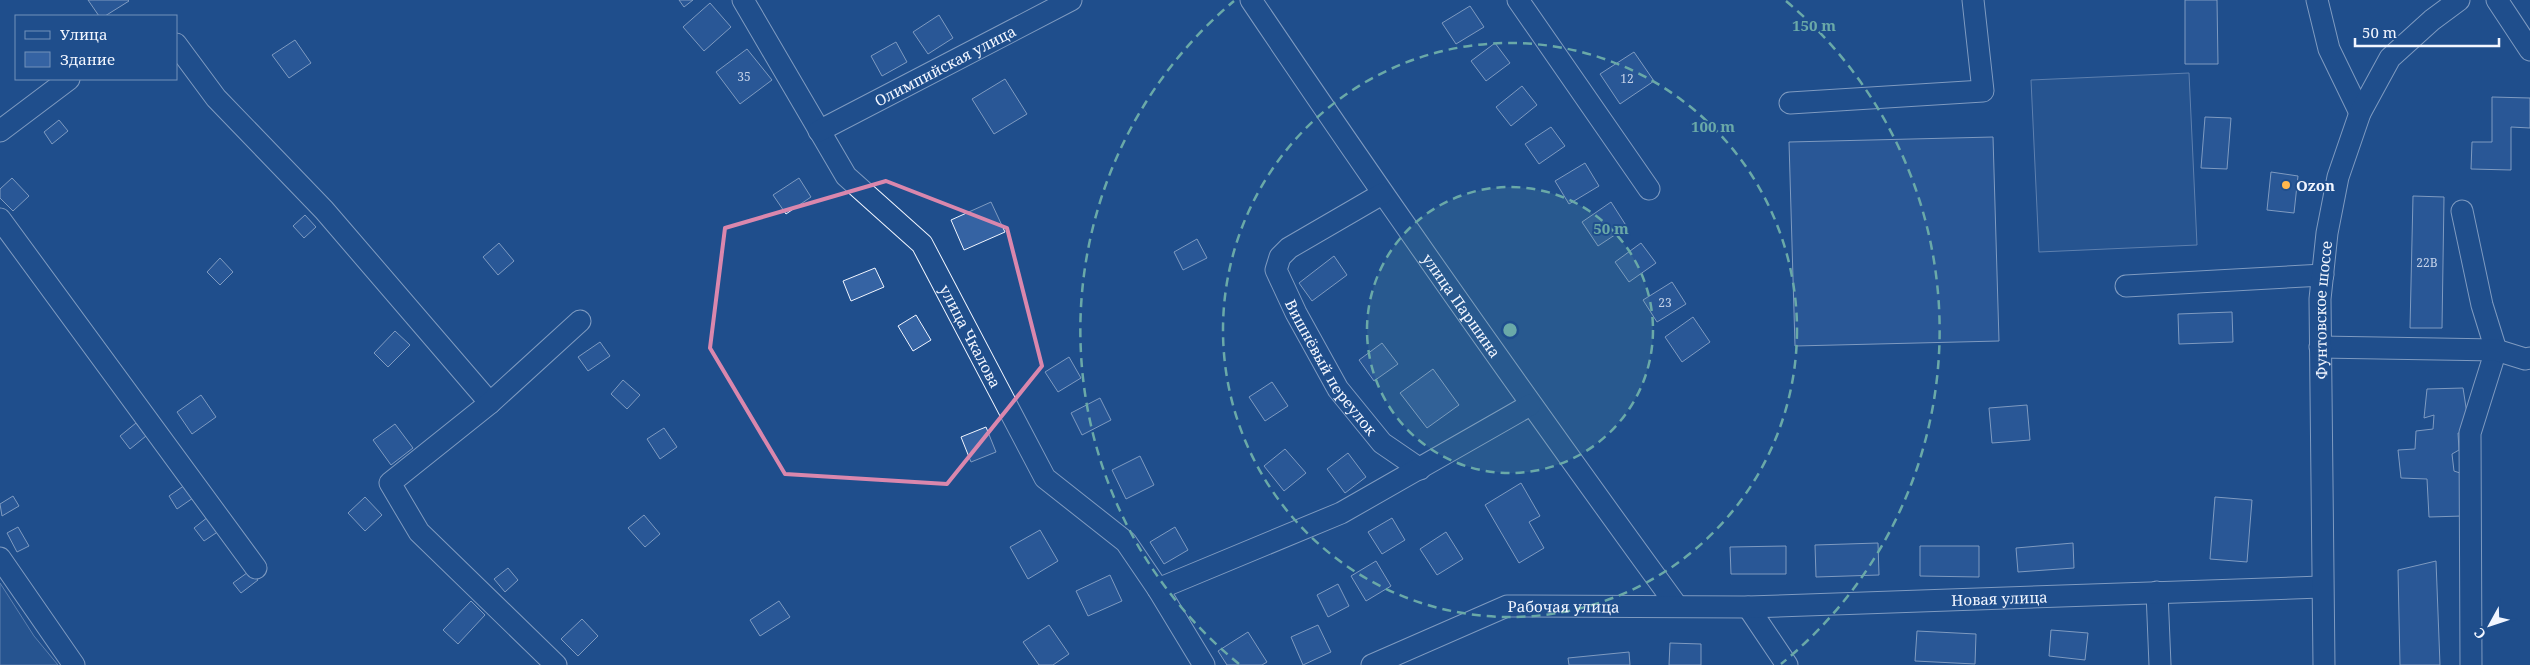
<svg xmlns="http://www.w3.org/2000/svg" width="2530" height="665" font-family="'Noto Serif',serif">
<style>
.built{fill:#305b95;stroke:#a8bbd7}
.building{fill:#3563a3;stroke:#f2f6ff}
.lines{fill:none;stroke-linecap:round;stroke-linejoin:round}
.minor-casing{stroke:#f2f6ff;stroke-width:23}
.minor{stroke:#1f4e8c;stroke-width:21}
.marked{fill:none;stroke:#da87ad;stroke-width:4;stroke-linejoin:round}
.ring{fill:none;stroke:#6aa9a8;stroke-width:2.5;stroke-dasharray:9 6}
.poi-dot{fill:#ffb74d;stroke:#1f4e8c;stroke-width:2}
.labels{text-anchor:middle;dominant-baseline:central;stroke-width:4;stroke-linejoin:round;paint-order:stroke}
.number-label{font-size:12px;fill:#c3d1e8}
.street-label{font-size:15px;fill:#f2f6ff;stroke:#1f4e8c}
.poi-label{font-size:15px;font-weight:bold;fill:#f2f6ff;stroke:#1f4e8c;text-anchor:start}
.centre{fill:#6aa9a8;stroke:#1f4e8c;stroke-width:2.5}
.ring-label{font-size:15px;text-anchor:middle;font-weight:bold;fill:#6aa9a8;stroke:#1f4e8c;stroke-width:4;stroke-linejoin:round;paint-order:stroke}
</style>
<rect width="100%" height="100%" fill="#1f4e8c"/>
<path class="built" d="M 2189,73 L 2197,245 L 2039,252 L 2031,80 Z
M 0,583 L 34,636 L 58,665 L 0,665 Z"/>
<path class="building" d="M 88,0 L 128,0 L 129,1 L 105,16 L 99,16 Z
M 679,0 L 693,0 L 684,7 Z
M 2185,0 L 2217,0 L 2218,64 L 2185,64 Z
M 710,3 L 731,27 L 704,51 L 683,27 Z
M 1470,6 L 1484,27 L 1456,44 L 1442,23 Z
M 939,15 L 953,38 L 928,54 L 913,32 Z
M 295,40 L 311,63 L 289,78 L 272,55 Z
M 896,42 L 907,62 L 882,76 L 871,56 Z
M 1495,43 L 1510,63 L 1486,81 L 1471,61 Z
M 747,49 L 772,80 L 740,104 L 716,72 Z
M 1634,52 L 1654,81 L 1620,104 L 1600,74 Z
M 1005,79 L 1027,114 L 994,134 L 972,99 Z
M 1522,86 L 1537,105 L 1511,126 L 1496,107 Z
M 2492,97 L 2530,98 L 2530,128 L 2511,127 L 2511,170 L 2471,169 L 2472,142 L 2492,142 Z
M 2205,117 L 2231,118 L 2227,169 L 2201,168 Z
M 59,120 L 68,131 L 52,144 L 44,132 Z
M 1551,127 L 1565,146 L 1539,164 L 1525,144 Z
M 1993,137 L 1999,341 L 1795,346 L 1789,142 Z
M 1585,163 L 1599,186 L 1569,204 L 1555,181 Z
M 2271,172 L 2298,176 L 2294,213 L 2267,210 Z
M 12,178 L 29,196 L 13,211 L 0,198 L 0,189 Z
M 799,178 L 811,197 L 786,214 L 773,195 Z
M 2413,196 L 2444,197 L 2442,328 L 2410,328 Z
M 991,202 L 1005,232 L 964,250 L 951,220 Z
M 1611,202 L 1627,227 L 1598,246 L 1582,222 Z
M 305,215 L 316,227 L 304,238 L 293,226 Z
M 1197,239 L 1207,258 L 1183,270 L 1174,252 Z
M 499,243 L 514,261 L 498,275 L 483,257 Z
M 1641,243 L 1656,263 L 1629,282 L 1615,262 Z
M 1334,256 L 1347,275 L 1312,301 L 1299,283 Z
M 220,258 L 233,272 L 220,285 L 207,272 Z
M 875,268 L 884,287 L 851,301 L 843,281 Z
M 1672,282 L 1686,304 L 1657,322 L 1643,300 Z
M 2232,312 L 2233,342 L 2179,344 L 2178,314 Z
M 916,315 L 931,340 L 913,351 L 898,326 Z
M 1693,317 L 1710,342 L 1682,362 L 1665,337 Z
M 395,331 L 410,345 L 388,367 L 374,353 Z
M 600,342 L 610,356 L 588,371 L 578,357 Z
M 1382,343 L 1398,364 L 1374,381 L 1359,360 Z
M 1069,357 L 1081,378 L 1058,392 L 1045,372 Z
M 1433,369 L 1459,405 L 1427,428 L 1400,393 Z
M 623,380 L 640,395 L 627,409 L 611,394 Z
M 1272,382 L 1288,406 L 1265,421 L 1249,397 Z
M 2463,388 L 2470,433 L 2458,433 L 2459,450 L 2452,454 L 2454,471 L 2463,474 L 2463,516 L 2429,517 L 2427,479 L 2401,478 L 2398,450 L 2415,449 L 2416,431 L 2433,429 L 2434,415 L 2424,418 L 2427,389 Z
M 201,395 L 216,417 L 192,434 L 177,412 Z
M 1100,398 L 1111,420 L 1082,435 L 1071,413 Z
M 2027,405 L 2030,440 L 1992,443 L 1989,408 Z
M 136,423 L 146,436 L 130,449 L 120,436 Z
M 395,424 L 413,448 L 391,465 L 373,440 Z
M 986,427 L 996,452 L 971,462 L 961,437 Z
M 664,428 L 677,447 L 660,459 L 647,439 Z
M 1285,449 L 1306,473 L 1284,491 L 1264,466 Z
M 1348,453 L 1366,477 L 1345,493 L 1327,469 Z
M 1140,456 L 1154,485 L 1126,499 L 1112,470 Z
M 1521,483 L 1540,516 L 1529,522 L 1544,548 L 1519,563 L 1485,505 Z
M 185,485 L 193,498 L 177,509 L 169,496 Z
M 13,496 L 19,506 L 2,516 L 0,504 Z
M 365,497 L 382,515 L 365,531 L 348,513 Z
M 2215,497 L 2252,500 L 2247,562 L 2210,559 Z
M 644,515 L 660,534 L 645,547 L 628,528 Z
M 208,517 L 219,531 L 204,541 L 194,528 Z
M 1392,518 L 1405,540 L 1382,554 L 1368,532 Z
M 18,527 L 29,546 L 17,552 L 7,533 Z
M 1175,527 L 1188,550 L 1164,564 L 1150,542 Z
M 1040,530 L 1058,561 L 1028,579 L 1010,547 Z
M 1446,532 L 1463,559 L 1437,575 L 1420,549 Z
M 1878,543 L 1879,575 L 1816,577 L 1815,545 Z
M 2073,543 L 2074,568 L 2018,572 L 2016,548 Z
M 1786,546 L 1786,574 L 1731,574 L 1730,547 Z
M 1920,546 L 1979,546 L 1979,577 L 1920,576 Z
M 1376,561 L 1391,586 L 1366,601 L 1351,576 Z
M 2436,561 L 2440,665 L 2400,665 L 2398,570 Z
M 508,568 L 518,580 L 505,592 L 494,579 Z
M 251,570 L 258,580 L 241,593 L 233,583 Z
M 1110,575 L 1122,601 L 1088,616 L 1076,591 Z
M 1338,584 L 1349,606 L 1328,617 L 1317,595 Z
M 471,601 L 485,615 L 458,644 L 443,630 Z
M 779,601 L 790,617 L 760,636 L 750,620 Z
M 582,619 L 598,636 L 578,656 L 561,639 Z
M 1049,625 L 1069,654 L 1053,665 L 1039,665 L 1023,642 Z
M 1318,625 L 1331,652 L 1303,665 L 1291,637 Z
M 2051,630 L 2088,633 L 2085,660 L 2049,656 Z
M 1917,631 L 1976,634 L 1975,664 L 1915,661 Z
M 1248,632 L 1267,662 L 1262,665 L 1227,665 L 1218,651 Z
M 1670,643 L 1701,644 L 1701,665 L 1669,665 Z
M 1629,652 L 1630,665 L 1569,665 L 1568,658 Z"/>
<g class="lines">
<g class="minor-casing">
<g id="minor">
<path id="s1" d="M 743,0 L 846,176 L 922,244 L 1045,478 L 1126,542 L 1158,589 L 1204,665"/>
<path id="s2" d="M 1251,0 C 1389,205 1532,407 1677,606"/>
<path d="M 1518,0 L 1649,189"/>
<path d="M 2317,0 L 2329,49 L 2360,113"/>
<path d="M 2497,0 L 2530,50"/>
<path d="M 176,44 L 216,98 L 324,210 L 490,403"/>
<path d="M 1790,103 L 1983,91 L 1973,0"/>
<path d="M 0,131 L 69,79"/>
<path id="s3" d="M 819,131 L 1071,0"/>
<path id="s4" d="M 1382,194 L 1289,248 L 1280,257 L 1276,270 L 1296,313 L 1338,389 L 1382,443 L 1420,469"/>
<path d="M 2462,211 L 2482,305 L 2496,350 L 2470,433 L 2471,665"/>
<path d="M 0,219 L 256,568"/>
<path d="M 2126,286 L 2323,275"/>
<path d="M 2320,347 L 2496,350 L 2525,359 L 2530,358"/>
<path d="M 0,558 L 74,665"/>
<path d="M 1158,589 L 1341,513 L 1530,405"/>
<path d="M 2157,592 L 2160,665"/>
<path d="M 1748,607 L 1787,665"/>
<path d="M 556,665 L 419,532 L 390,483 L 490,403 L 580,321"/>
<path id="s5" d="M 1372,665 L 1507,606 L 1748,607 L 2321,587"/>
<path id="s6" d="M 2324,665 L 2320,299 L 2327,233 L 2338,177 L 2360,113 L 2390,58 L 2432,20 L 2459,0"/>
</g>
</g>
<use href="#minor" class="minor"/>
</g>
<path d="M0 0H2530V665H0ZM 886,181 L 1007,228 L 1042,366 L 947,484 L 785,474 L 710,348 L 725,228 Z" fill="#1f4e8c" fill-opacity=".55" fill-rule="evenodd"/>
<path class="marked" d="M 886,181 L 1007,228 L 1042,366 L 947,484 L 785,474 L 710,348 L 725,228 Z"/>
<circle cx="1510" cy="330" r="143" fill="#6aa9a8" fill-opacity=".12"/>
<g class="ring">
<circle cx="1510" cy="330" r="143"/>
<circle cx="1510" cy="330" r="287"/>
<path d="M1239 664A430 430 0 0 1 1234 1M1786 1A430 430 0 0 1 1781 664"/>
</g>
<circle class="poi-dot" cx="2286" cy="185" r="5"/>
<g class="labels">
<g class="number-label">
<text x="744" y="76">35</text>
<text x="1627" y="78">12</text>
<text x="2427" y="262">22В</text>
<text x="1665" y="302">23</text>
</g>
<g class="street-label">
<text stroke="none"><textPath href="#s3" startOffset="142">Олимпийская улица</textPath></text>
<text stroke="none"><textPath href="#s2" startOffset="371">улица Паршина</textPath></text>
<text stroke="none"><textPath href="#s6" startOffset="355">Фунтовское шоссе</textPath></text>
<text stroke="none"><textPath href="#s1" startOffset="410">улица Чкалова</textPath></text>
<text stroke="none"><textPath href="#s4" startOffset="246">Вишнёвый переулок</textPath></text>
<text stroke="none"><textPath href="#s5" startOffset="640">Новая улица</textPath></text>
<text stroke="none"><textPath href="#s5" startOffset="204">Рабочая улица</textPath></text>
</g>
<g class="poi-label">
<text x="2296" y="185">Ozon</text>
</g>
</g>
<circle cx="1510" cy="330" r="8" class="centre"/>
<g class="ring-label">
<text x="1814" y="31">150 m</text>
<text x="1713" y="132">100 m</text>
<text x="1611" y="234">50 m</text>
</g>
<rect x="15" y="15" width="162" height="65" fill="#1f4e8c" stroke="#7391ba"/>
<rect x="25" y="31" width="25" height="8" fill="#1f4e8c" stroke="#7391ba"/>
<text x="60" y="40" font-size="15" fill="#f2f6ff">Улица</text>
<rect x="25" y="52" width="25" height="15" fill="#3563a3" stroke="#7391ba"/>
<text x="60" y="65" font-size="15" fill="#f2f6ff">Здание</text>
<g transform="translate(2490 625) rotate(230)" stroke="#1f4e8c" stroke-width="4" paint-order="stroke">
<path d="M0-4L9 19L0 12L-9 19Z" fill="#f2f6ff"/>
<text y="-8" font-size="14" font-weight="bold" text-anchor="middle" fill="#f2f6ff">С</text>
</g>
<path d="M2355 38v8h144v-8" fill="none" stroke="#f2f6ff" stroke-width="2.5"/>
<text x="2362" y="38" font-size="15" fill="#f2f6ff" stroke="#1f4e8c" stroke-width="4" paint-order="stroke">50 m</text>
</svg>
